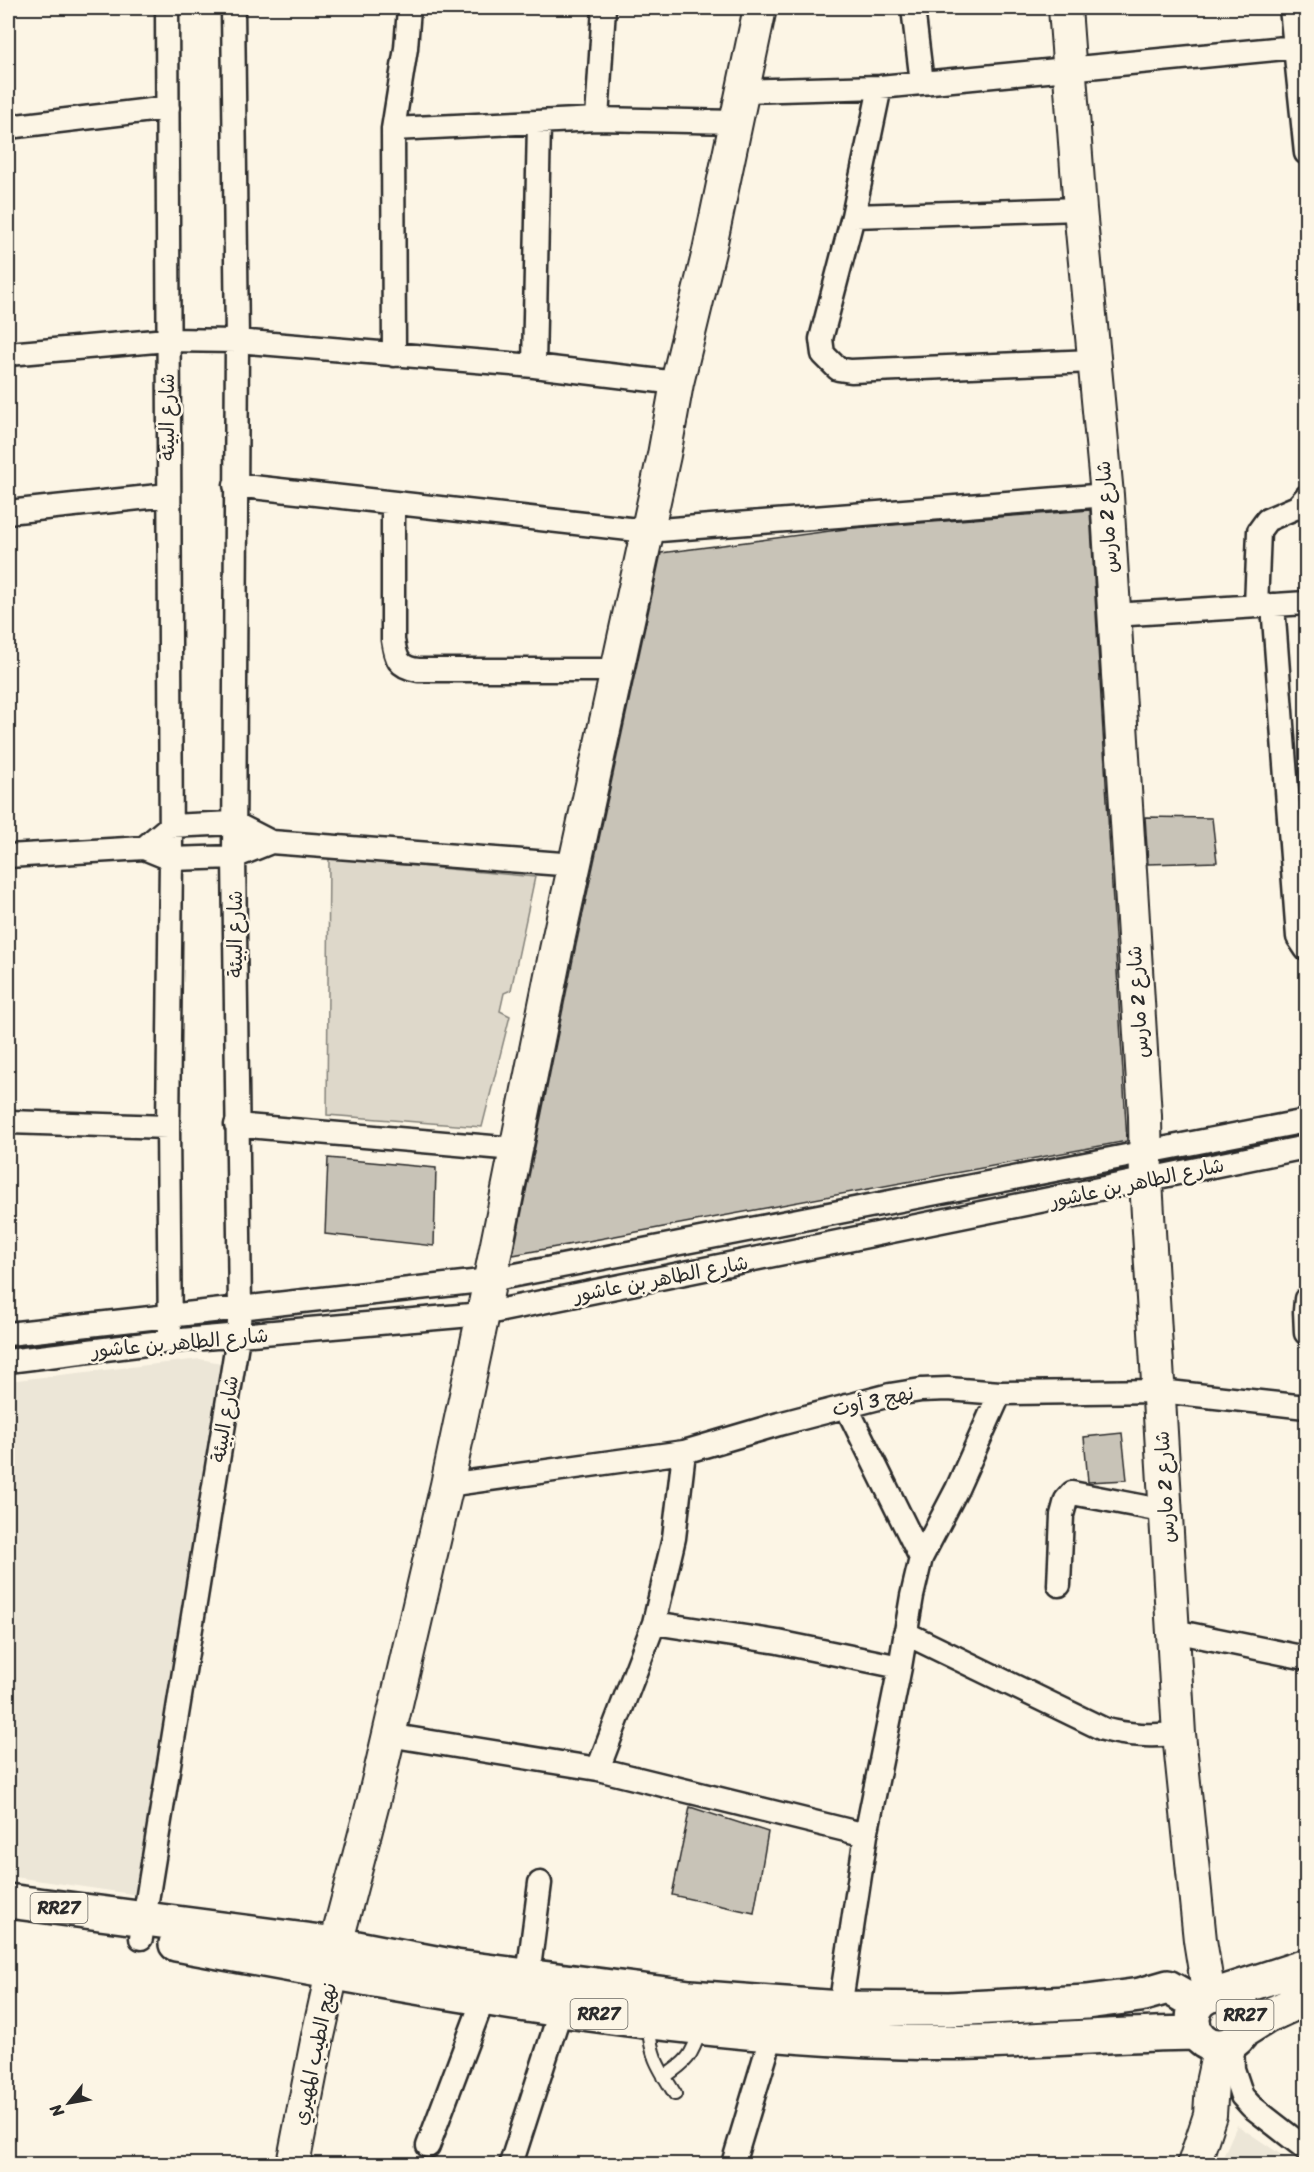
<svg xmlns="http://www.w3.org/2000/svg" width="1314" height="2172" font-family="Sriracha,'Playpen Sans Arabic',sans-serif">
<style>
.built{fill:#ece6d7}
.green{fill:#ded8ca;stroke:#84827a;stroke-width:1.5}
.building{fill:#c8c3b7;stroke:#2b2b2b;stroke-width:1.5}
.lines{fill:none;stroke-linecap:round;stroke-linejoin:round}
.lane-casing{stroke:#2b2b2b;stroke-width:16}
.street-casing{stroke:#2b2b2b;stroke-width:27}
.secondary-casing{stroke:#2b2b2b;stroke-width:36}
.highway-casing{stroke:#2b2b2b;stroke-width:38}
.lane{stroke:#fcf5e5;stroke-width:12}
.street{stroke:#fcf5e5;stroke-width:22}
.secondary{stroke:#fcf5e5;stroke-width:32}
.highway{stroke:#fcf5e5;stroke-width:33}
.labels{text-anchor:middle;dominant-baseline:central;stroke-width:5;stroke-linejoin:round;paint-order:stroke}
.shield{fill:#fcf5e5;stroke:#6a6863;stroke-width:1.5}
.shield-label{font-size:18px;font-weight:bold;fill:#2b2b2b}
.street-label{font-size:20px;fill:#2b2b2b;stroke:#fcf5e5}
</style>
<rect width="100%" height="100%" fill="#fcf5e5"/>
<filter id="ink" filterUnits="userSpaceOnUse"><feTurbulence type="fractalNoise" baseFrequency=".0167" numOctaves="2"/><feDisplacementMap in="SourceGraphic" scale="12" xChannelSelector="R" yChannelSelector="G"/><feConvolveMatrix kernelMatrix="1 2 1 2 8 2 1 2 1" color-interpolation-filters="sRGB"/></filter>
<g filter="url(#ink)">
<path class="built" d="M 200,1359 L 221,1363 L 229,1377 L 139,1895 L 8,1876 L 8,1381 Z
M 1237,2125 L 1295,2164 L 1220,2164 Z"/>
<path class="green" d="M 329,858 L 535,877 L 511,990 L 504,993 L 500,1011 L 510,1016 L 482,1127 L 327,1115 Z"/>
<path class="building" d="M 1090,510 L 1127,1141 L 513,1255 L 574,954 L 661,553 L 853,528 Z
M 1145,817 L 1212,818 L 1217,862 L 1148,864 Z
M 328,1158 L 436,1168 L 434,1246 L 325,1234 Z
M 1122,1433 L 1127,1480 L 1088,1482 L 1084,1437 Z
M 690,1807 L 768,1832 L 754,1913 L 672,1895 Z"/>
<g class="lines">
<g class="lane-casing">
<path id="lane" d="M 648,2022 C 651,2057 657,2065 675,2094
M 664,2077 C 687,2062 692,2056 700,2030"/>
</g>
<g class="street-casing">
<path id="street" d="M 167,8 L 171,859 L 168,1127 L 170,1341
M 913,8 L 922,83
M 1291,8 L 1306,153
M 880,87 L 853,216 L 821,339 L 823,354 L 838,369 L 851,371 L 1093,361
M 742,91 L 880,87 L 1306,46
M 597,119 L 604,8
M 8,127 L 168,108
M 393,129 L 406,48 L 409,8
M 853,216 L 1080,209
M 8,354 L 167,340 L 237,341 L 534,366 L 677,383
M 394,355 L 393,129 L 597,119 L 736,122
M 534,366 L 539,123
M 235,485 L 647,531 L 1107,495
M 393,503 L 393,640 C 396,659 398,667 418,670 L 617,670
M 8,512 L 168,495
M 1273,605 L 1298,937 L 1306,949
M 1256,606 L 1259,531 L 1267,520 L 1297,507 L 1306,497
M 1113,615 L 1306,603
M 144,848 L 170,826 L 234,823 L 271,842 L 575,865
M 8,856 L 144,848 L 171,859 L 234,857 L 271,842
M 8,1122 L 168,1127
M 236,1125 L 515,1149
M 1306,1299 L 1305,1311 L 1306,1333
M 8,1334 L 490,1280 L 1306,1121
M 8,1361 L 170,1341 L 483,1314 L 1306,1147
M 846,1406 L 921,1558
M 447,1485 L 684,1452 L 779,1424 L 890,1395 L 921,1390 L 948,1389 L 1000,1393 L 1160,1391 L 1306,1407
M 1059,1585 L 1062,1515 L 1066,1500 L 1072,1493 L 1166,1511
M 654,1623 L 778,1642 L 900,1667
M 1174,1631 L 1306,1658
M 905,1633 L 1103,1729 C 1129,1736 1152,1736 1179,1734
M 388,1735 L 598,1769 L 866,1835
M 598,1769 L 654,1623 L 674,1538 L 684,1452
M 141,1938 L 238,1337 L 240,1308 L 234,857 L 237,341 L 233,8
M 528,1976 L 540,1883
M 840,2008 L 866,1835 L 900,1667 L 912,1596 L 921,1558 L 957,1489 L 1000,1393
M 1232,2043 L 1233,2069 L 1242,2096 L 1251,2106 L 1306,2149
M 428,2146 L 484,1997
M 511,2164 L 561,2009
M 733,2164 L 772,2034"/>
</g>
<g class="secondary-casing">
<path id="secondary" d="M 1065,8 L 1080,209 L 1107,495 L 1145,1116 L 1146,1181 L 1179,1734 L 1200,1940 L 1209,1996
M 293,2164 L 318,2036 L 332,1973 L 336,1944 L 373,1803 L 447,1485 L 483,1314 L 556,950 L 664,455 L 677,383 L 709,251 L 760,8
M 1194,2164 L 1210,2115 L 1212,2083 L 1220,2046"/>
</g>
<g class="highway-casing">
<path id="highway" d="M 8,1901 L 336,1944 L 456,1967 L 690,1997 L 840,2008 L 949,2009 L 1087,2002 L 1140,1995 L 1168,1987 L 1198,2004
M 176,1944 C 415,1988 658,2034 902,2042 C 1000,2045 1098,2034 1196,2033
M1193 2020a26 26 0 1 1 52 0a26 26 0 1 1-52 0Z
M 1219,1994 L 1306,1966
M 1243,2031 L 1267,2016 L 1306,1998"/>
</g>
<use href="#lane" class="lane"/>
<use href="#street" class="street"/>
<use href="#secondary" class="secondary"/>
<use href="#highway" class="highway"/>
</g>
</g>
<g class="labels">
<g class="shield">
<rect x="30.5" y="1893" width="57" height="30" rx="4.5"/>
<rect x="570.5" y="1999" width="57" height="30" rx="4.5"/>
<rect x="1216.5" y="2000" width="57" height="30" rx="4.5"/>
</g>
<g class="shield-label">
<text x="59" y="1908">RR27</text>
<text x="599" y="2014">RR27</text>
<text x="1245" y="2015">RR27</text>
</g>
<g class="street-label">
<text transform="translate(167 417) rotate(-90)">شارع البيئة</text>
<text transform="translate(1107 517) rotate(-94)">شارع 2 مارس</text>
<text transform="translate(235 934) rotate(-90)">شارع البيئة</text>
<text transform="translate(1138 1002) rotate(-94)">شارع 2 مارس</text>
<text transform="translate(1137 1183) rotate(-12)">شارع الطاهر بن عاشور</text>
<text transform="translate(661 1279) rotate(-11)">شارع الطاهر بن عاشور</text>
<text transform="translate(180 1343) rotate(-5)">شارع الطاهر بن عاشور</text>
<text transform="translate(873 1401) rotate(-12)">نهج 3 أوت</text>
<text transform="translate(225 1419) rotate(-81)">شارع البيئة</text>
<text transform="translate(1165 1487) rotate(-93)">شارع 2 مارس</text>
<text transform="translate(315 2054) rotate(-78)">نهج الطيب المهيري</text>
</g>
</g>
<rect width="1314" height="2172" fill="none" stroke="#fcf5e5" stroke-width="30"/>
<rect x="15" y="15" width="1284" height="2142" fill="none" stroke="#2b2b2b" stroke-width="2" filter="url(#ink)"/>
<g transform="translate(69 2103) rotate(239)" stroke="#fcf5e5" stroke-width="4.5" paint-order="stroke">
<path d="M0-4.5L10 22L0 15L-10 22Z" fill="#2b2b2b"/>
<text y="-9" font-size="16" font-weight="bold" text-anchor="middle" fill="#2b2b2b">N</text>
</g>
</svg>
